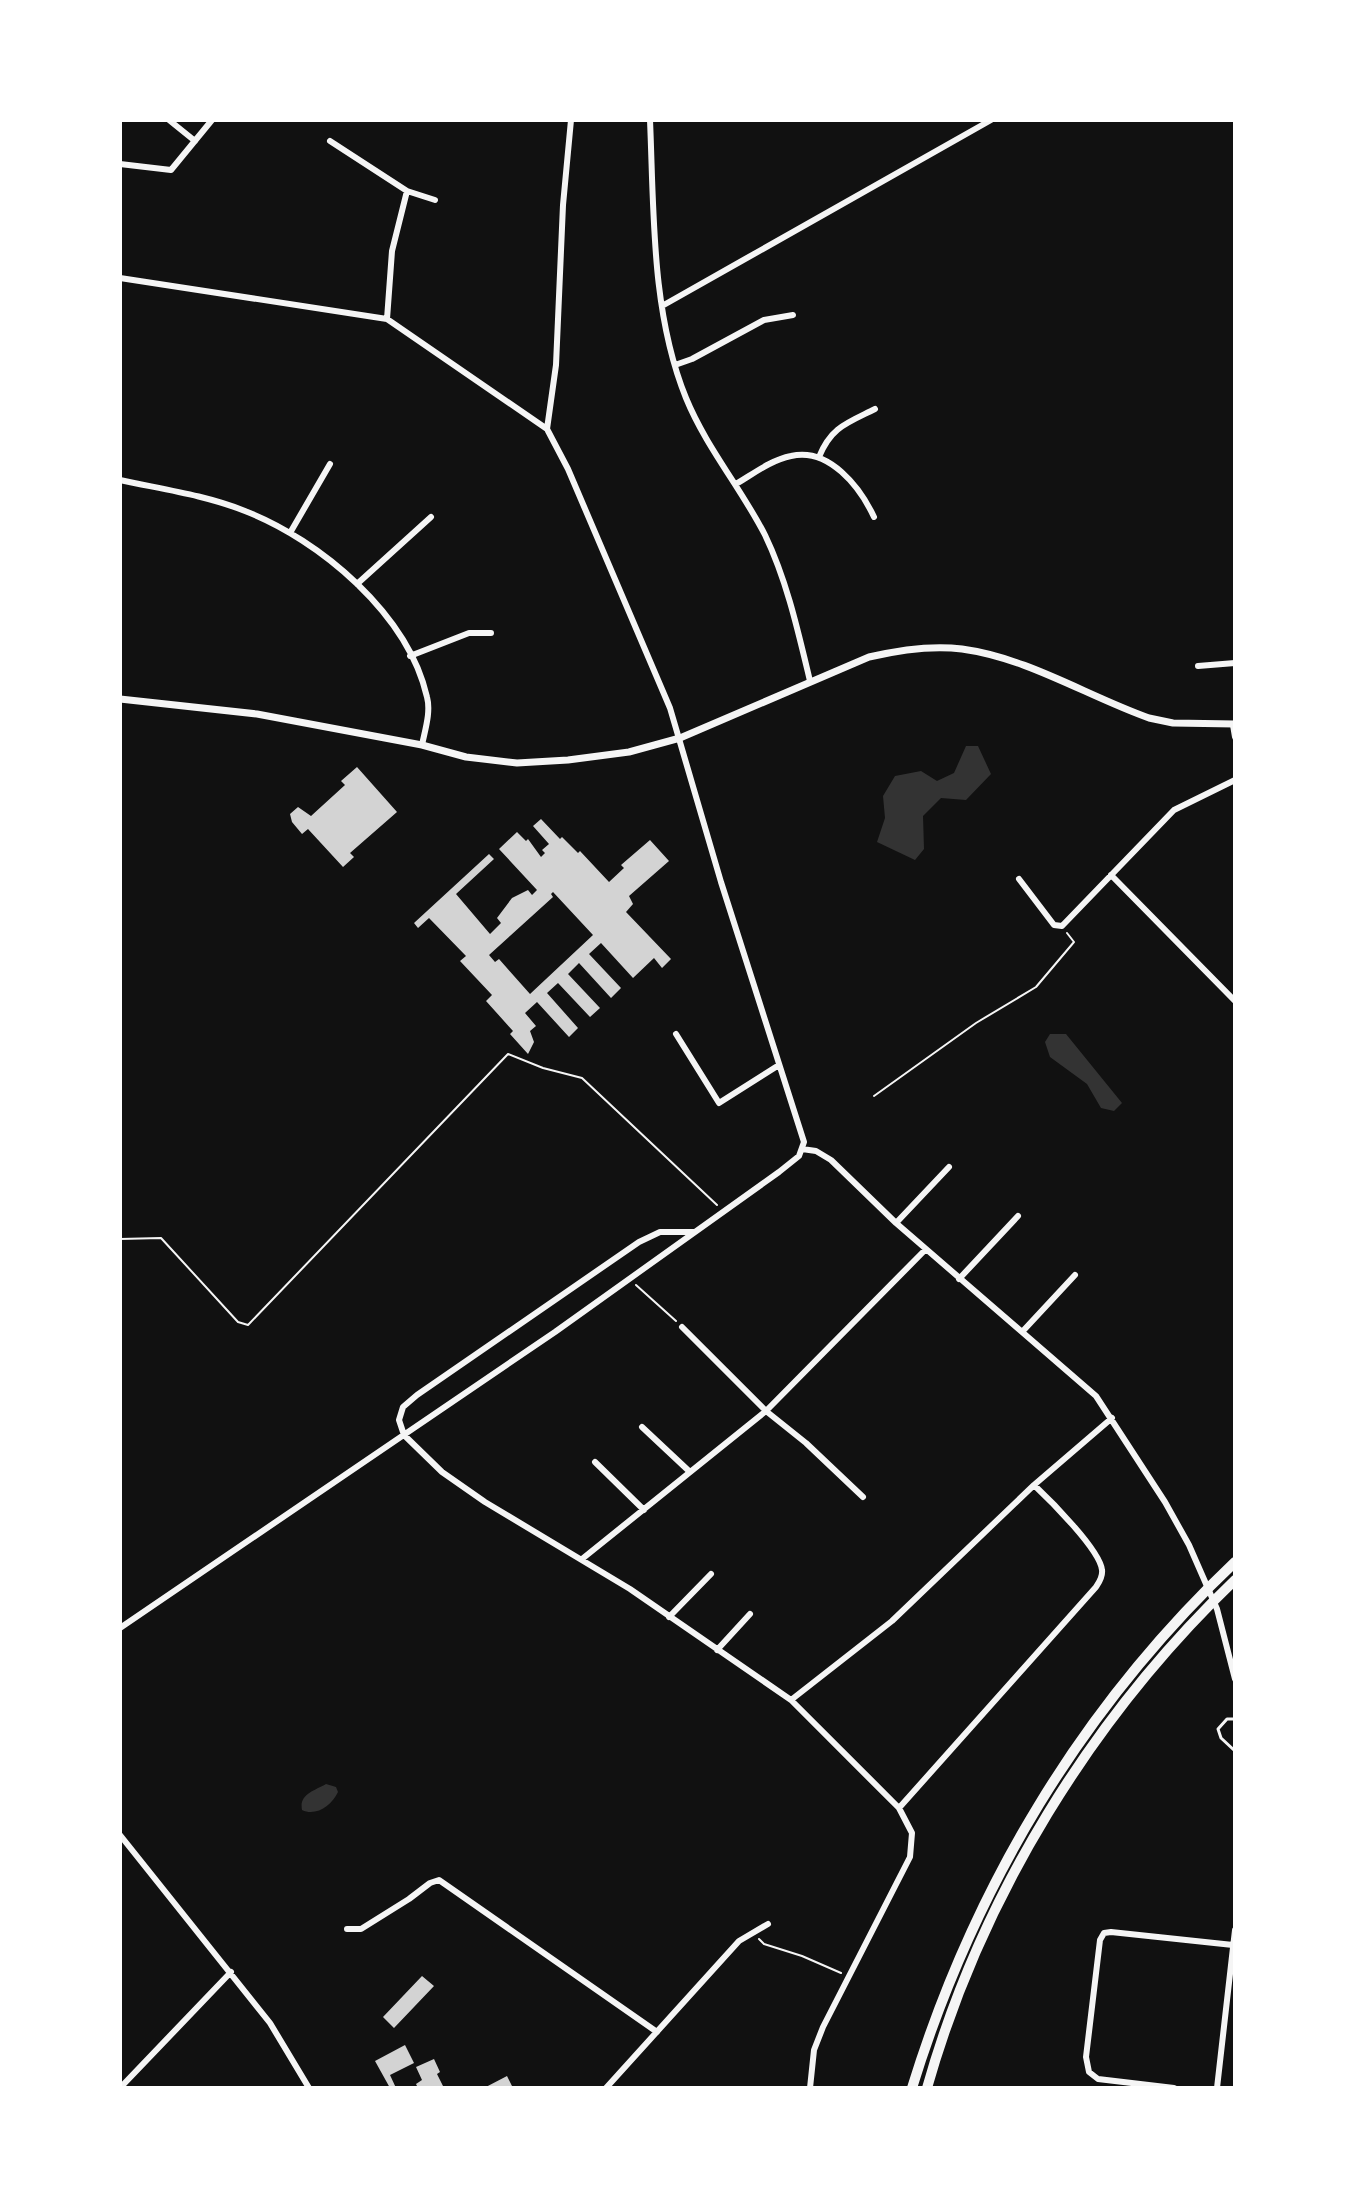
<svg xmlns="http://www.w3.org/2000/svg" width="1355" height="2208" font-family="Overpass,sans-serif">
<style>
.water{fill:#333}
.building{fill:#d3d3d3;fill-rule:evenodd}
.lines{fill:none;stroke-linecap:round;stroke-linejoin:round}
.path{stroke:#f5f5f5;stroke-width:2}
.service{stroke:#f5f5f5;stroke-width:3}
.minor{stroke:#f5f5f5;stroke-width:6}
.tertiary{stroke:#f5f5f5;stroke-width:7}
.trunk{stroke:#f5f5f5;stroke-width:10}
</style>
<rect width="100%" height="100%" fill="#111"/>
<path class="water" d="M 966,746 L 978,746 L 991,774 L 966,800 L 941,798 L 923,816 L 924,849 L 915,860 L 877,842 L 885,818 L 883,796 L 895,776 L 921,771 L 937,781 L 954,773 Z
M 1050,1034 L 1066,1034 L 1122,1103 L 1114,1111 L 1101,1108 L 1087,1084 L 1050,1057 L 1045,1042 Z
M 326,1784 L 336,1787 L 338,1792 C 332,1805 316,1817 302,1810 C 299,1794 314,1791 326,1784 Z"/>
<path class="building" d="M 357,767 L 397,812 L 350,853 L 354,857 L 343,867 L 308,829 L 302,834 L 292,822 L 290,814 L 298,807 L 311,816 L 345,785 L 341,781 Z
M 541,819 L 560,839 L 562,837 L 578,853 L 580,851 L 609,882 L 624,868 L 621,865 L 650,840 L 669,861 L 629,896 L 633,904 L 626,912 L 671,959 L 662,968 L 654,958 L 633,978 L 601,943 L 589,954 L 621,988 L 611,998 L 579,963 L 568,974 L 600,1008 L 590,1017 L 558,983 L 547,993 L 578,1028 L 569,1037 L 537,1002 L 525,1013 L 536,1026 L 530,1031 L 534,1042 L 528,1054 L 510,1034 L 513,1031 L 486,1001 L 492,995 L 460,961 L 466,956 L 429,918 L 418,928 L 414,923 L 489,854 L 494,859 L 456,894 L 490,934 L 501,923 L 497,918 L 512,898 L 528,890 L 532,895 L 537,890 L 499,849 L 517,832 L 526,841 L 528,839 L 541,857 L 545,853 L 542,850 L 549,844 L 533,826 ZM 553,892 L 593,935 L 530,994 L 499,959 L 495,962 L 489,955 L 553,897 L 551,894 Z
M 422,1976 L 434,1986 L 394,2028 L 383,2017 Z
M 405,2045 L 414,2063 L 390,2075 L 396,2088 L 390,2088 L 375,2061 Z
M 434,2059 L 440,2072 L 437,2074 L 444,2088 L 418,2088 L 416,2084 L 422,2080 L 416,2067 Z
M 507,2076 L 513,2088 L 484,2088 Z"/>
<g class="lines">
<path class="path" d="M 874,1096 L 976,1023 L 1036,987 L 1074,942 L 1067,933
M 120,1239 L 161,1238 L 238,1322 L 248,1325 L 508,1054 L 543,1068 L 582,1078 L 717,1205
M 636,1285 L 676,1321
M 759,1939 L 764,1944 L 802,1956 L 841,1973"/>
<path class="service" d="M 1235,1719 L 1227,1719 L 1218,1729 L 1221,1738 L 1235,1751"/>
<path class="minor" d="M 169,120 L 195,141
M 650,120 C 654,211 651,312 686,398 C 706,447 741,488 765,535 C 787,581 798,631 810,681
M 330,141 L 407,191 L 435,200
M 120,164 L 171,170 L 212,120
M 120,278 L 387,319 L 547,429 L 568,469 L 670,708 L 721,882 L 804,1142 L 799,1156 L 779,1172 L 555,1332 L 120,1628
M 662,306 L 991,120
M 387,319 L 392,251 L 407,191
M 675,365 L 692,359 L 764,320 L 793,315
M 547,429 L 556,365 L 563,205 L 571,120
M 819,457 C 831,427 847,423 875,409
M 120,480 C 161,489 205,495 245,511 C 320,540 408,614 427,697 C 431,712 425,730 422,745
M 736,484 C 753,474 771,460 791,456 C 829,447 860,487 874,517
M 290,533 L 330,464
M 357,584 L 431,517
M 410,656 L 469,633 L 491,633
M 1198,666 L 1235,663
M 1233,725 L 1235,737
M 1111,875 L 1235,1001
M 1019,879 L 1054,925 L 1062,926 L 1174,810 L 1235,780
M 676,1034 L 719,1103 L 779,1065
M 802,1149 L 816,1151 L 831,1160 L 896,1223 L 1096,1396 L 1165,1502 L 1189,1545 L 1217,1609 L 1235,1679
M 896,1223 L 949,1167
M 694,1232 L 660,1232 L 639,1242 L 417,1395 L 403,1407 L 399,1420 L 404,1435 L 442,1472 L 485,1502 L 630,1589 L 791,1700 L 899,1808 L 912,1833 L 910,1857 L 823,2027 L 814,2050 L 810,2088
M 959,1279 L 1018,1216
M 682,1327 L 766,1411 L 806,1443 L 863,1497
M 1022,1332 L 1075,1275
M 642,1427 L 690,1472
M 595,1462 L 644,1510
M 582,1559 L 766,1411 L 926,1249
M 669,1617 L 711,1574
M 717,1650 L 750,1614
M 791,1700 L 892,1621 L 1034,1485 L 1112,1418
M 899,1808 L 1096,1587 C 1099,1582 1103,1577 1102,1570 C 1100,1550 1050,1500 1034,1485
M 120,1835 L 270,2023 L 309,2088
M 347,1929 L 361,1929 L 409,1899 L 430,1883 L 439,1880 L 657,2032
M 120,2088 L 231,1972
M 606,2088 L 739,1941 L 768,1924
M 1174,2088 L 1098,2079 L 1089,2072 L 1086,2057 L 1100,1940 L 1104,1933 L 1111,1932 L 1233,1945
M 1217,2088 L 1235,1930"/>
<path class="tertiary" d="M 120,699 L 257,714 L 422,745 L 466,757 L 517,763 L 568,760 L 629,752 L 680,738 L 869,657 C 899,650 931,645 962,649 C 1028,658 1087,696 1149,718 L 1173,723 L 1235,724"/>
<path class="trunk" d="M 912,2088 C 974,1887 1082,1707 1235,1562
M 927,2088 C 981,1897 1092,1717 1235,1580"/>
</g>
<rect width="1355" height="2208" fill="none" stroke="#ffffff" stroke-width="244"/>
</svg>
